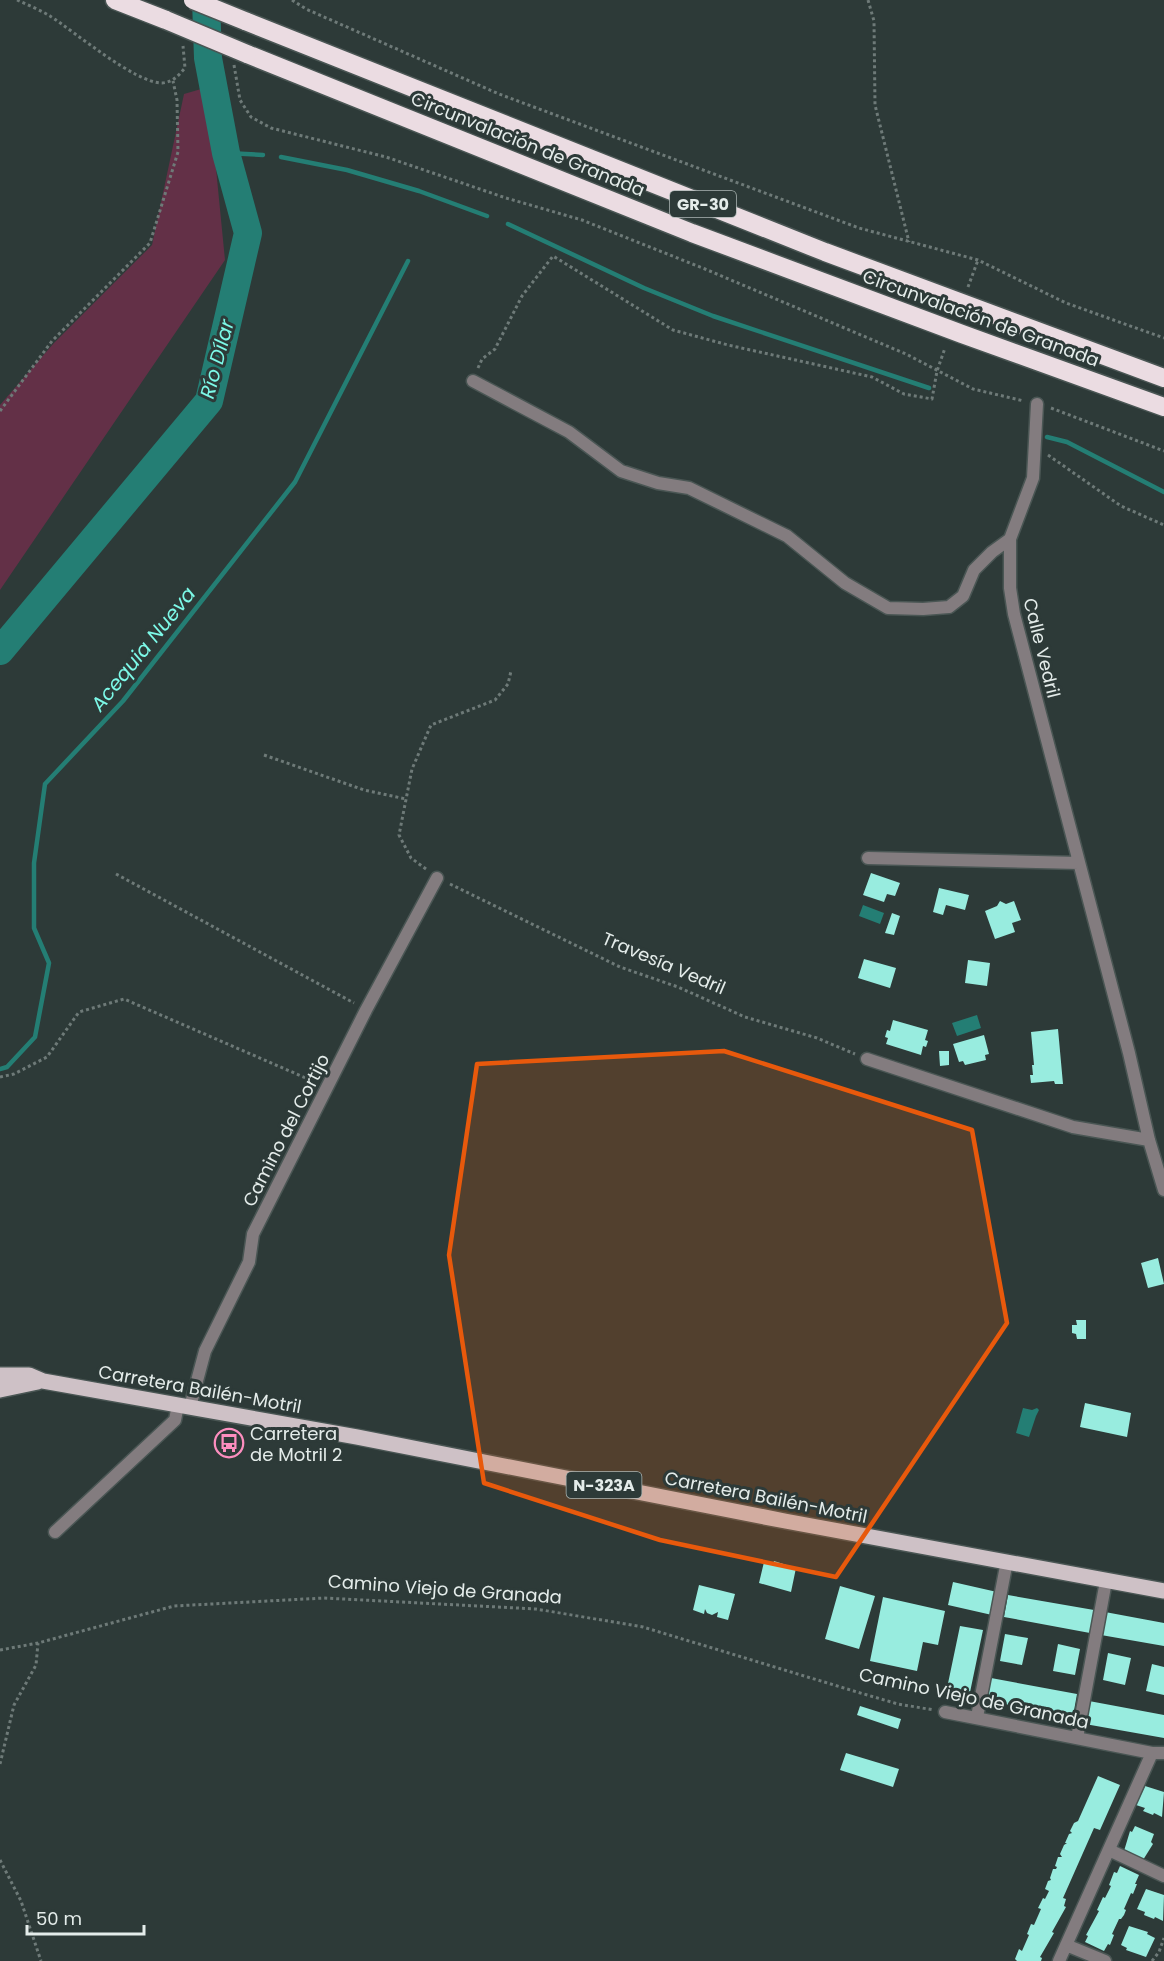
<svg xmlns="http://www.w3.org/2000/svg" width="1164" height="1961" font-family="Poppins,sans-serif">
<style>
.green{fill:#633047}
.water{fill:#247e74}
.lines{fill:none;stroke-linecap:round;stroke-linejoin:round}
.stream{stroke:#247e74;stroke-width:4.5}
.river{stroke:#247e74;stroke-width:28}
.building{fill:#98ecdf}
.street-casing{stroke:#4a5654;stroke-width:15}
.primary-casing{stroke:#4a5654;stroke-width:18}
.highway-casing{stroke:#4a5654;stroke-width:21}
.path{stroke:#6e7a78;stroke-width:3;stroke-dasharray:3 3;stroke-linecap:butt}
.street{stroke:#837c7f;stroke-width:12}
.primary{stroke:#cec1c6;stroke-width:15}
.highway{stroke:#ebdce2;stroke-width:18}
.highway-bridge-casing{stroke:#4a5654;stroke-width:21;stroke-linecap:butt}
.highway-bridge{stroke:#ebdce2;stroke-width:18}
.marked{fill:#e8590c;fill-opacity:0.2;stroke:#e8590c;stroke-width:4.5;stroke-linejoin:round}
.labels{text-anchor:middle;dominant-baseline:central;stroke-width:6;stroke-linejoin:round;paint-order:stroke}
.shield{fill:#2d3a38;stroke:#adb7b5;stroke-width:1.5}
.shield-label{font-size:16px;font-weight:bold;fill:#e4ecea}
.street-label{font-size:18px;fill:#e4ecea;stroke:#2d3a38}
.poi-label{font-size:18px;fill:#e4ecea;stroke:#2d3a38;text-anchor:start}
.water-label{font-size:20px;font-style:italic;fill:#7df9e8;stroke:#2d3a38}
</style>
<rect width="100%" height="100%" fill="#2d3a38"/>
<path class="green" d="M 208,87 L 225,260 L 0,590 L 0,405 L 54,343 L 152,245 L 184,94 Z"/>
<path class="water" d="M 863,905 L 884,913 L 880,924 L 859,916 Z
M 977,1015 L 981,1028 L 957,1036 L 952,1023 Z
M 1023,1408 L 1032,1410 L 1037,1408 L 1039,1410 L 1036,1416 L 1029,1437 L 1016,1433 Z"/>
<g class="lines">
<path class="stream" d="M 226,153 L 263,155
M 281,157 L 347,170 L 419,191 L 487,216
M 508,224 L 644,288 L 713,316 L 929,388
M 1047,437 L 1067,442 L 1164,492
M 0,1069 L 7,1067 L 35,1037 L 49,963 L 34,928 L 34,863 L 45,784 L 123,701 L 295,482 L 408,261"/>
<path class="river" d="M 0,651 L 209,401 L 248,233 L 226,153 L 208,58 L 206,0"/>
</g>
<path class="building" d="M 871,873 L 900,883 L 895,896 L 887,894 L 884,902 L 863,895 Z
M 939,888 L 969,895 L 965,910 L 946,905 L 943,915 L 933,912 Z
M 1000,901 L 1006,904 L 1014,901 L 1021,920 L 1012,923 L 1015,932 L 995,939 L 985,911 L 997,906 Z
M 892,913 L 900,916 L 894,935 L 885,933 Z
M 864,959 L 896,968 L 890,988 L 858,978 Z
M 968,960 L 990,963 L 987,986 L 965,983 Z
M 893,1020 L 928,1030 L 925,1040 L 928,1041 L 926,1047 L 923,1046 L 921,1055 L 886,1044 L 888,1038 L 885,1037 L 887,1030 L 890,1031 Z
M 1058,1029 L 1063,1084 L 1055,1084 L 1054,1081 L 1031,1083 L 1030,1075 L 1033,1075 L 1032,1065 L 1034,1065 L 1031,1032 Z
M 984,1035 L 989,1054 L 985,1055 L 986,1060 L 965,1065 L 963,1061 L 959,1062 L 953,1044 Z
M 939,1051 L 949,1051 L 949,1065 L 940,1066 Z
M 1158,1258 L 1164,1284 L 1148,1288 L 1141,1263 Z
M 1076,1320 L 1086,1320 L 1086,1339 L 1077,1339 L 1076,1334 L 1072,1333 L 1072,1325 L 1077,1325 Z
M 1085,1403 L 1131,1413 L 1127,1437 L 1080,1427 Z
M 774,1561 L 796,1568 L 791,1592 L 759,1583 L 764,1562 L 773,1564 Z
M 953,1582 L 997,1592 L 992,1615 L 948,1605 Z
M 699,1585 L 735,1594 L 728,1620 L 717,1617 L 718,1612 L 712,1615 L 707,1613 L 705,1609 L 704,1614 L 693,1610 Z
M 840,1586 L 875,1596 L 859,1649 L 825,1639 Z
M 1008,1595 L 1094,1610 L 1090,1633 L 1004,1617 Z
M 883,1597 L 945,1611 L 938,1645 L 923,1642 L 917,1671 L 870,1661 Z
M 1105,1612 L 1164,1623 L 1164,1646 L 1101,1635 Z
M 960,1626 L 983,1630 L 969,1697 L 946,1693 Z
M 1005,1634 L 1028,1638 L 1022,1665 L 1000,1661 Z
M 1058,1644 L 1080,1649 L 1075,1675 L 1053,1671 Z
M 1108,1653 L 1131,1658 L 1125,1685 L 1103,1680 Z
M 1152,1664 L 1164,1667 L 1164,1695 L 1146,1691 Z
M 991,1678 L 1077,1694 L 1073,1716 L 987,1701 Z
M 1089,1701 L 1164,1715 L 1164,1738 L 1085,1724 Z
M 860,1706 L 901,1719 L 898,1729 L 857,1715 Z
M 846,1753 L 899,1769 L 893,1787 L 840,1770 Z
M 1098,1776 L 1120,1785 L 1100,1830 L 1094,1828 L 1063,1898 L 1066,1899 L 1064,1906 L 1066,1907 L 1052,1932 L 1054,1933 L 1040,1957 L 1042,1958 L 1041,1961 L 1017,1961 L 1015,1959 L 1019,1949 L 1022,1951 L 1029,1935 L 1027,1934 L 1031,1924 L 1034,1925 L 1041,1909 L 1038,1908 L 1043,1898 L 1045,1899 L 1049,1891 L 1045,1889 L 1048,1881 L 1051,1880 L 1050,1878 L 1053,1869 L 1056,1869 L 1057,1867 L 1055,1866 L 1058,1857 L 1062,1857 L 1060,1854 L 1064,1845 L 1067,1843 L 1065,1843 L 1069,1834 L 1072,1833 L 1070,1831 L 1074,1823 L 1078,1821 Z
M 1145,1786 L 1164,1792 L 1162,1817 L 1154,1813 L 1153,1815 L 1143,1811 L 1145,1808 L 1136,1805 Z
M 1135,1826 L 1154,1834 L 1151,1842 L 1153,1844 L 1143,1860 L 1124,1851 L 1130,1831 L 1132,1832 Z
M 1120,1866 L 1139,1875 L 1135,1884 L 1137,1884 L 1133,1894 L 1131,1893 L 1124,1909 L 1126,1910 L 1124,1915 L 1121,1919 L 1119,1919 L 1112,1934 L 1114,1935 L 1110,1945 L 1108,1944 L 1104,1951 L 1085,1942 L 1088,1936 L 1086,1935 L 1099,1911 L 1097,1910 L 1103,1897 L 1105,1898 L 1111,1886 L 1109,1885 L 1114,1872 L 1117,1873 Z
M 1146,1889 L 1164,1895 L 1163,1921 L 1155,1917 L 1154,1919 L 1144,1915 L 1145,1912 L 1137,1909 Z
M 1129,1926 L 1148,1932 L 1147,1934 L 1155,1938 L 1146,1957 L 1126,1950 L 1127,1948 L 1121,1945 Z"/>
<g class="lines">
<g class="street-casing">
<path id="street" d="M 473,381 L 569,432 L 621,471 L 658,483 L 689,488 L 787,536 L 845,583 L 888,608 L 923,609 L 949,607 L 963,596 L 974,570 L 992,552 L 1010,539
M 1037,404 L 1033,478 L 1010,539 L 1010,588 L 1014,614 L 1129,1053 L 1149,1140 L 1164,1190
M 868,858 L 1079,863
M 867,1059 L 1073,1127 L 1149,1140
M 190,1407 L 205,1351 L 249,1262 L 253,1234 L 366,1010 L 437,878
M 55,1532 L 175,1420 L 178,1405
M 945,1712 L 1152,1753 L 1164,1753
M 977,1717 L 1007,1561
M 1077,1738 L 1106,1581
M 1109,1850 L 1164,1876
M 1066,1945 L 1105,1961
M 1059,1961 L 1152,1753"/>
</g>
<g class="primary-casing">
<path id="primary" d="M 0,1375 L 29,1375 L 43,1381 L 357,1437 L 785,1521 L 1164,1591
M 0,1390 L 38,1382"/>
</g>
<g class="highway-casing">
<path id="highway" d="M 115,0 L 166,20
M 245,21 L 825,252 L 1164,378
M 247,54 L 692,233 L 962,334 L 1164,407"/>
</g>
<path class="path" d="M 17,0 C 28,5 40,10 50,16 C 75,32 135,83 162,83 C 173,82 178,76 185,68 L 183,46
M 292,0 L 306,9 L 499,94 L 859,228 L 978,260 L 1066,303 L 1164,338
M 868,0 L 874,21 L 875,105 L 909,242
M 234,65 L 240,100 L 251,117 L 271,128 L 386,157 L 506,198 L 582,220 L 705,269 L 906,354 L 973,389 L 1024,401
M 968,287 L 978,260
M 478,368 L 482,359 L 495,349 L 522,296 L 553,256 L 673,330 L 728,345 L 872,377 L 904,394 L 932,399 L 937,371 L 945,348
M 1051,408 L 1164,451
M 0,411 L 52,341 L 150,243 L 178,152 L 177,100 L 173,81
M 1048,455 L 1121,506 L 1164,525
M 264,755 L 364,790 L 406,799
M 426,869 L 411,858 L 399,835 L 412,769 L 431,725 L 495,700 L 508,684 L 511,671
M 116,874 L 354,1003
M 450,884 L 620,967 L 678,987 L 745,1017 L 817,1038 L 855,1054
M 0,1077 L 14,1074 L 47,1057 L 79,1012 L 124,999 L 315,1082
M 0,1650 L 38,1643 L 174,1606 L 324,1598 L 536,1609 L 643,1627 L 857,1692 L 898,1704 L 934,1710
M 0,1764 L 14,1705 L 36,1665 L 38,1643
M 0,1860 L 21,1901 L 41,1961
M 1152,1961 L 1159,1952 L 1164,1938"/>
<use href="#street" class="street"/>
<use href="#primary" class="primary"/>
<use href="#highway" class="highway"/>
<g class="highway-bridge-casing">
<path id="highway-bridge" d="M 193,0 L 245,21
M 166,20 L 247,54"/>
</g>
<use href="#highway-bridge" class="highway-bridge"/>
</g>
<path class="marked" d="M 724,1051 L 972,1130 L 1007,1323 L 836,1577 L 660,1540 L 484,1483 L 449,1255 L 477,1064 Z"/>
<defs>
<g id="bus-ring" transform="scale(1.5)"><circle r="9.5" fill="#2d3a38" stroke="#fd8ebf" stroke-width="1.5"/><path d="M-5-6H5V4H4V6H2V4H-2V6H-4V4H-5ZM-3.5-4V0h7V-4ZM-3.5 1.2v1.5H-2V1.2ZM2 1.2v1.5H3.5V1.2Z" fill="#fd8ebf"/></g>
</defs>
<g fill-rule="evenodd">
<use href="#bus-ring" x="229" y="1443"/>
</g>
<g class="labels">
<g class="shield">
<rect x="670" y="191" width="66" height="26" rx="4.5"/>
<rect x="566.5" y="1472" width="75" height="26" rx="4.5"/>
</g>
<g class="shield-label">
<text x="703" y="204">GR-30</text>
<text x="604" y="1485">N-323A</text>
</g>
<g class="street-label">
<text transform="translate(528 144) rotate(22)">Circunvalación de Granada</text>
<text transform="translate(981 318) rotate(20)">Circunvalación de Granada</text>
<text transform="translate(1042 648) rotate(76)">Calle Vedril</text>
<text transform="translate(664 963) rotate(23)">Travesía Vedril</text>
<text transform="translate(286 1130) rotate(-63)">Camino del Cortijo</text>
<text transform="translate(200 1389) rotate(10)">Carretera Bailén-Motril</text>
<text transform="translate(766 1497) rotate(11)">Carretera Bailén-Motril</text>
<text transform="translate(445 1589) rotate(4)">Camino Viejo de Granada</text>
<text transform="translate(974 1698) rotate(12)">Camino Viejo de Granada</text>
</g>
<g class="poi-label">
<text x="250" y="1433">Carretera<tspan x="250" dy="21">de Motril 2</tspan></text>
</g>
<g class="water-label">
<text transform="translate(217 359) rotate(-75)">Río Dílar</text>
<text transform="translate(143 649) rotate(-51)">Acequia Nueva</text>
</g>
</g>
<path d="M27 1925v9h117v-9" fill="none" stroke="#e4ecea" stroke-width="3"/>
<text x="36" y="1925" font-size="18" fill="#e4ecea" stroke="#2d3a38" stroke-width="4.5" paint-order="stroke">50 m</text>
</svg>
